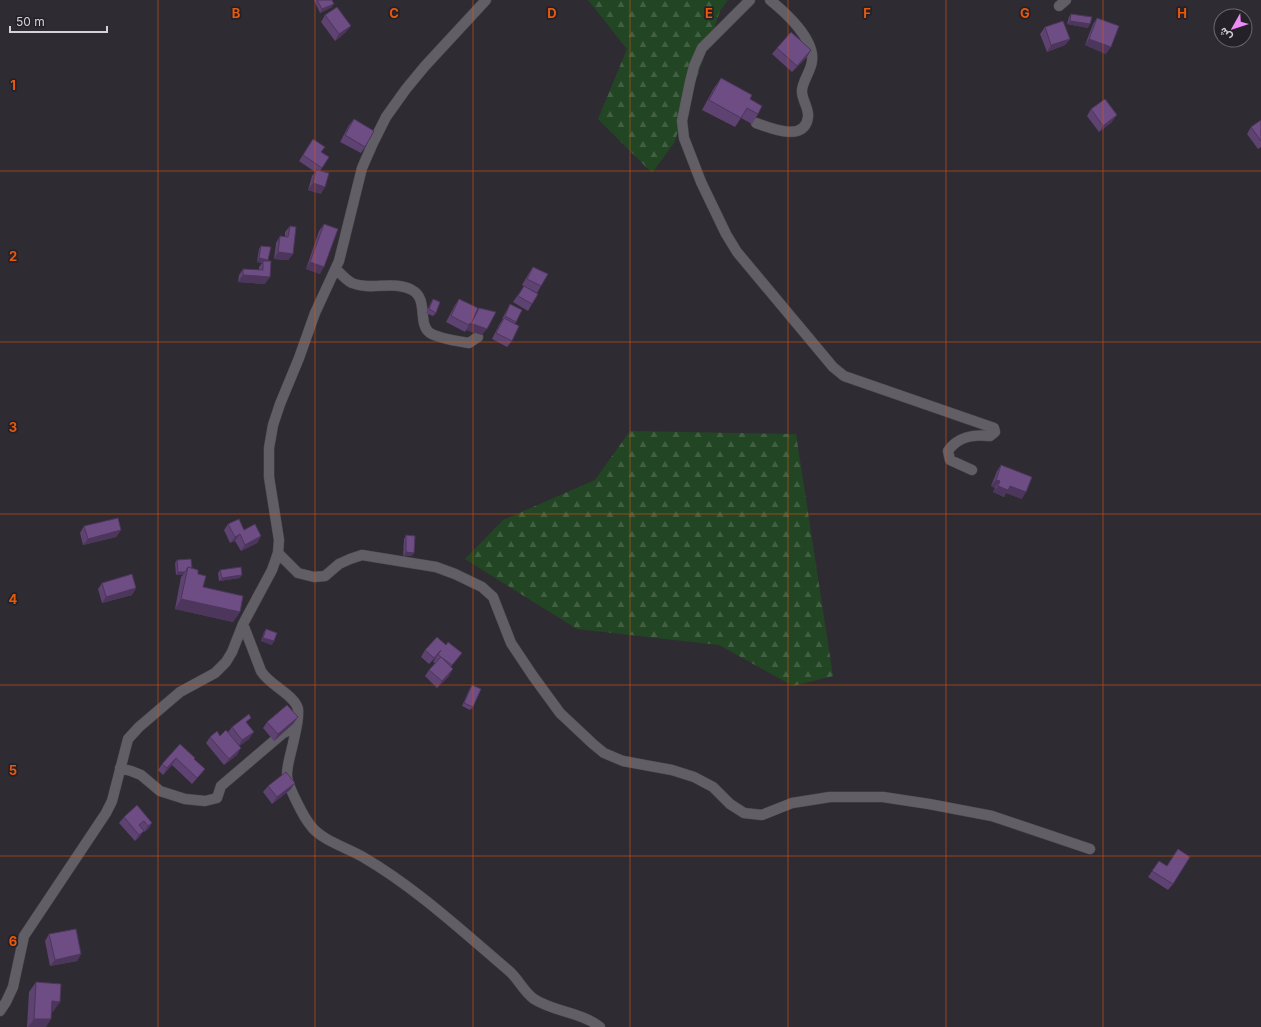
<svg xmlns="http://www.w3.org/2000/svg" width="1261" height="1027" font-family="Inter,Vazirmatn,sans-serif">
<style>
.forest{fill:url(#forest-firs)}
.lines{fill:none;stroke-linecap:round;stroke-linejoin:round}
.minor-casing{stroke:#4c494f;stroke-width:11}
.minor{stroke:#625e66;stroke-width:10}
.wall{fill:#5e4271}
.shaded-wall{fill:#4c365c}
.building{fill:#6d4d83;stroke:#4c365c}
.grid{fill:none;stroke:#e8590c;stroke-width:1;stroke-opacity:0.55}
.grid-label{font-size:13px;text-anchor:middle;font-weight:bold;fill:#e8590c;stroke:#252128;stroke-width:3.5;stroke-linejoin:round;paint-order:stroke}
</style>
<defs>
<pattern id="forest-firs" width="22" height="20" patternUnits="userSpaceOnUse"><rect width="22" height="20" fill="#224623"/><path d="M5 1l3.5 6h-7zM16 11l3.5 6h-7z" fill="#416042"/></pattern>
</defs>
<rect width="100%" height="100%" fill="#2f2b32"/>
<path class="forest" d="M 588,0 L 728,0 L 720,11 L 674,143 L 652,173 L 598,119 L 627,49 Z
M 630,431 L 796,434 L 833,676 L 793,686 L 719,645 L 577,629 L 465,559 L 503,520 L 595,480 Z"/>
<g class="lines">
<g class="minor-casing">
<path id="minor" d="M 750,0 L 702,48 L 694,66 L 690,82 L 682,121 L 684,138 L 701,182 L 726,234 L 737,252 L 833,367 L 844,376 L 994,428 L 995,432 L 990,436 C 974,434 957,437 948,451 L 950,460 L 972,470
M 1059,6 L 1066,0
M 756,123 C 770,128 805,143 808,117 C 809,107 801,99 802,90 C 803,80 811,71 812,61 C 815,39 785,12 770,0
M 336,269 C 341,274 346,280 352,283 C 371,291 394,280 412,290 C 429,299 417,324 430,333 C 440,339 457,341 469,343 L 478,337
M 278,553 L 298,573 L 314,577 L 325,576 L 339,564 L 350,559 L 362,555 L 436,567 L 455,574 L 482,587 L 493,597 L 511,643 L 533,676 L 560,713 L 593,744 L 604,753 L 623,761 L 672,770 L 694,777 L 713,787 L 730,804 L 744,813 L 762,815 L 792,803 L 830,797 L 883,797 L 929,804 L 992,816 L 1090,849
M 243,624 L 261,671 C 269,685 295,695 298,709 C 299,719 296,730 294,739 C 292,750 287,763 287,775 C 287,785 304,818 311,826 C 321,840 348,848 363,857 C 416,888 461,930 508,970 C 518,978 523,991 534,999 C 554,1012 581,1012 600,1027
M 120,768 L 131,771 L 141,775 L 160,791 L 185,799 L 205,801 L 217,798 L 221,786 L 282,734 L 291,729 L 296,729
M 0,1011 L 6,1002 L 13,987 L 24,936 L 106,813 L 112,801 L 128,739 L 139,727 L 180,692 L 215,673 L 226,662 L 232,652 L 243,624 L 272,570 L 278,553 L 279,540 L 269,477 L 269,448 L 273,425 L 280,404 L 299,358 L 315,313 L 339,261 L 362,168 L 373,143 L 386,117 L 406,89 L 425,66 L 486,0"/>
</g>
<use href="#minor" class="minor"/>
</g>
<path class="wall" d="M 314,0 L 332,0 L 332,7 L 320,13 Z
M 1071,14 L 1088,28 L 1067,24 L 1069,17 Z
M 325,15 L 346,32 L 335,41 L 321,22 Z
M 1097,18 L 1106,54 L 1085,45 L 1093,24 Z
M 1045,27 L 1070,39 L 1065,45 L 1047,52 L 1040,34 Z
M 777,48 L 807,57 L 792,72 L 772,54 Z
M 721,78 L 750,99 L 758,114 L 752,124 L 741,118 L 735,127 L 702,110 L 714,88 Z
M 1091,109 L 1112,122 L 1099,132 L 1087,116 Z
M 354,119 L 365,147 L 361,153 L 340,142 L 349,125 Z
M 1261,120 L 1261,147 L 1258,149 L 1247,134 L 1251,127 Z
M 313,139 L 321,152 L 329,157 L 320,171 L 321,194 L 308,190 L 312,176 L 315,172 L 299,161 Z
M 324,224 L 320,274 L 306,269 L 319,231 Z
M 290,226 L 293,254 L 288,260 L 274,259 L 276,243 L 280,236 L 285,237 L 285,232 Z
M 261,246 L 268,260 L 265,284 L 238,282 L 239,275 L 243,269 L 259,270 L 259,267 L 262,263 L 257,262 L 259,249 Z
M 533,267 L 541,286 L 537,293 L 528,288 L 532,304 L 528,311 L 513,302 L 524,286 L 522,285 L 529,273 Z
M 433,299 L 436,313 L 433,316 L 426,313 L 431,302 Z
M 459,299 L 475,315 L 479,308 L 482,335 L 466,330 L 465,332 L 446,322 L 455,305 Z
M 510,304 L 516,322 L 515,324 L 512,341 L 507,347 L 492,339 L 499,325 L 503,319 L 502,319 Z
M 1001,465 L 1022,499 L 1006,493 L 1004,497 L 993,492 L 995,488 L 991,486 L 997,471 Z
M 228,524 L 244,530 L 261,536 L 257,543 L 241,551 L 235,541 L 230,543 L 224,530 Z
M 84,526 L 121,530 L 116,537 L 83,545 L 80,533 Z
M 406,535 L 412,556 L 403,556 L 404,539 Z
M 177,560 L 192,568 L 198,574 L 203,587 L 240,612 L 233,622 L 175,609 L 181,577 L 183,575 L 176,575 L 175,563 Z
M 220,570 L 240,578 L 219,581 L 218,573 Z
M 102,583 L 136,588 L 132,595 L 102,603 L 98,589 Z
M 266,629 L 272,645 L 261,641 L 264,632 Z
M 446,645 L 462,653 L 451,667 L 449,676 L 437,688 L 425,676 L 429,670 L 435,663 L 433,662 L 437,656 L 429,664 L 421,657 L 425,650 Z
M 472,685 L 473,707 L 470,710 L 462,706 L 470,688 Z
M 298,717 L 293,724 L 274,741 L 263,728 L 267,722 Z
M 247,723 L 249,739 L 239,746 L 237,755 L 224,765 L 206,743 L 210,737 L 220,736 L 228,732 L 232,727 Z
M 180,744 L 194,759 L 205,769 L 200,775 L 192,784 L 172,765 L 163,775 L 158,770 L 162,764 Z
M 268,786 L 290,790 L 272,804 L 263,792 Z
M 124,817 L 152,823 L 148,829 L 144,832 L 143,832 L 139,837 L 135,841 L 119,823 Z
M 1178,849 L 1173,884 L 1168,890 L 1148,877 L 1159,861 L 1167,866 Z
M 49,934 L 81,954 L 77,961 L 50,966 L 45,941 Z
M 36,982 L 53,1012 L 52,1011 L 46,1027 L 27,1027 L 29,992 Z"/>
<path class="shaded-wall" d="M 334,4 L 332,7 L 320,13 L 322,9 Z
M 1070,21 L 1090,24 L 1088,28 L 1067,24 Z
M 351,26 L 346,32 L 335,41 L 339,34 Z
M 1070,39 L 1065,45 L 1047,52 L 1051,45 Z
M 1089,39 L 1111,47 L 1106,54 L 1085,45 Z
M 811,50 L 807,57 L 792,72 L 797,66 Z
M 1117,115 L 1112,122 L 1099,132 L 1103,126 Z
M 313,183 L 325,187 L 321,194 L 308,190 Z
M 278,252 L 293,254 L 288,260 L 274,259 Z
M 259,258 L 268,260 L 266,264 L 263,261 L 262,263 L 257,262 Z
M 310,262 L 324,267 L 320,274 L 306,269 Z
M 243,275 L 270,277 L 265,284 L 238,282 Z
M 470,323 L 487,329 L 482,335 L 466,330 Z
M 996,480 L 1000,481 L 995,488 L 991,486 Z
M 998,486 L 1010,486 L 1026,492 L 1022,499 L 1006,493 L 1004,497 L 993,492 Z
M 121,530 L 116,537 L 83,545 L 88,539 Z
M 240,534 L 235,541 L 230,543 L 235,537 Z
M 261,536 L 257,543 L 241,551 L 245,545 Z
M 406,552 L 414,553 L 412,556 L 403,556 Z
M 178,572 L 185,572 L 183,575 L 176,575 Z
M 242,575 L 240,578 L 219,581 L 222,578 Z
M 136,588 L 132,595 L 102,603 L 106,597 Z
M 181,599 L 240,612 L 233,622 L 175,609 Z
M 263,638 L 274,641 L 272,645 L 261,641 Z
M 441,650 L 437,656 L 429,664 L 434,658 Z
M 453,669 L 449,676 L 437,688 L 442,681 Z
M 298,717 L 293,724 L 274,741 L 278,734 Z
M 254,732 L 249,739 L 238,747 L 242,740 Z
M 241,748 L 237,755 L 224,765 L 229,759 Z
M 176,758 L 172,765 L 163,775 L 167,768 Z
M 295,783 L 290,790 L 272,804 L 277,797 Z
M 152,823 L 148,829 L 144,832 L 148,826 Z
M 144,831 L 139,837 L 135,841 L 139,835 Z
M 81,954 L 77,961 L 50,966 L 55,960 Z
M 52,1001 L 60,1002 L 53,1012 L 46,1011 Z
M 34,1019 L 51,1019 L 46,1027 L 28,1027 Z"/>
<path class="building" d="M 317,0 L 332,0 L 334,4 L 322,9 Z
M 337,7 L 351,26 L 339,34 L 325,15 Z
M 1071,14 L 1092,17 L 1090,24 L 1070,21 Z
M 1097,18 L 1119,26 L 1111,47 L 1089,39 Z
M 1063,21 L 1070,39 L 1051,45 L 1045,27 Z
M 791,32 L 811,50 L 797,66 L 777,48 Z
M 721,78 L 752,95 L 750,99 L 762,106 L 758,114 L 747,108 L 741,118 L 709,100 Z
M 1105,99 L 1117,115 L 1103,126 L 1091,109 Z
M 354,119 L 374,131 L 365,147 L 345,135 Z
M 1261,120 L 1261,141 L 1251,127 Z
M 313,139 L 325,147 L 321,152 L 329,157 L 322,168 L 303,155 Z
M 316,170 L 329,173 L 325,187 L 313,183 Z
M 324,224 L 338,229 L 324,267 L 310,262 Z
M 290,226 L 296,227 L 293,254 L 278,252 L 280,236 L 288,237 Z
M 261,246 L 271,247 L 268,260 L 259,258 Z
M 263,261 L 271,261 L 270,277 L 243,275 L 243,269 L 263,270 Z
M 533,267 L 548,274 L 541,286 L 527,279 Z
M 524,286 L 538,294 L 532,304 L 518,296 Z
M 433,299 L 440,302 L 436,313 L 429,309 Z
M 459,299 L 478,308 L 472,322 L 479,308 L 496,312 L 487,329 L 470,323 L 469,325 L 451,316 Z
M 510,304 L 522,310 L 516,322 L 505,316 Z
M 504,318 L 519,326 L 512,341 L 496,333 Z
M 1001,465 L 1032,477 L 1026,492 L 1010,486 L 1008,490 L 998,486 L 1000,481 L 996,480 Z
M 118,518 L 121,530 L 88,539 L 84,526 Z
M 239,519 L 244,530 L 255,524 L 261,536 L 245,545 L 240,534 L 235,537 L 228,524 Z
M 406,535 L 415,536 L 414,553 L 406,552 Z
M 191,559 L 192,568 L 188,567 L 185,572 L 178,572 L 177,560 Z
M 188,567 L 198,570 L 198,574 L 206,576 L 203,587 L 243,596 L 240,612 L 181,599 Z
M 241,567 L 242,575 L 222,578 L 220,570 Z
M 132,574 L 136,588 L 106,597 L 102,583 Z
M 266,629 L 277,633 L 274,641 L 263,638 Z
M 437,637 L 446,645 L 448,642 L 462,653 L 452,665 L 438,655 L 441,650 L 434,658 L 425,650 Z
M 441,657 L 453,669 L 442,681 L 429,670 Z
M 472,685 L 481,689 L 473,707 L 464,703 Z
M 287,705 L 298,717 L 278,734 L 267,722 Z
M 249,714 L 251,718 L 246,722 L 254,732 L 242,740 L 232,727 Z
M 226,730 L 241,748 L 229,759 L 210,737 L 217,731 L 220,736 Z
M 180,744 L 195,758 L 194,759 L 205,769 L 197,778 L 176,758 L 167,768 L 162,764 Z
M 286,772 L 295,783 L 277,797 L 268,786 Z
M 137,805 L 152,823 L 148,826 L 144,821 L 139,825 L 144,831 L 139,835 L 124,817 Z
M 1178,849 L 1190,857 L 1173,884 L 1152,871 L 1159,861 L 1167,866 Z
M 76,929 L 81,954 L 55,960 L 49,934 Z
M 36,982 L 61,984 L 60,1002 L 52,1001 L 51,1019 L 34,1019 Z"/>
<path class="grid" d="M 158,0 L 158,1027M 315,0 L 315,1027M 473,0 L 473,1027M 630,0 L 630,1027M 788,0 L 788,1027M 946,0 L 946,1027M 1103,0 L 1103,1027M 0,171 L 1261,171M 0,342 L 1261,342M 0,514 L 1261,514M 0,685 L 1261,685M 0,856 L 1261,856"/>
<g class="grid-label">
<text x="236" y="18">B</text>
<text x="394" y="18">C</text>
<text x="552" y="18">D</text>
<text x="709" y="18">E</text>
<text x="867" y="18">F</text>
<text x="1025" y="18">G</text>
<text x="1182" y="18">H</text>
<text x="13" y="90">1</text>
<text x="13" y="261">2</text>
<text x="13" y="432">3</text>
<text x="13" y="604">4</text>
<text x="13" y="775">5</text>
<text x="13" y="946">6</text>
</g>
<g transform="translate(1233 28) rotate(231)"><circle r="19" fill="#252128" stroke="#6b686e"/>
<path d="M0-3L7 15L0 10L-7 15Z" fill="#ef8bf7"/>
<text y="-6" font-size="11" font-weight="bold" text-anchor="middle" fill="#d5d3d8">ش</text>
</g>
<path d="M10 26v6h97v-6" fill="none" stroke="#d5d3d8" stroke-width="2"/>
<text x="16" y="26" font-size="12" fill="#d5d3d8" stroke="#252128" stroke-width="3" paint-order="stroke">50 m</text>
</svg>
